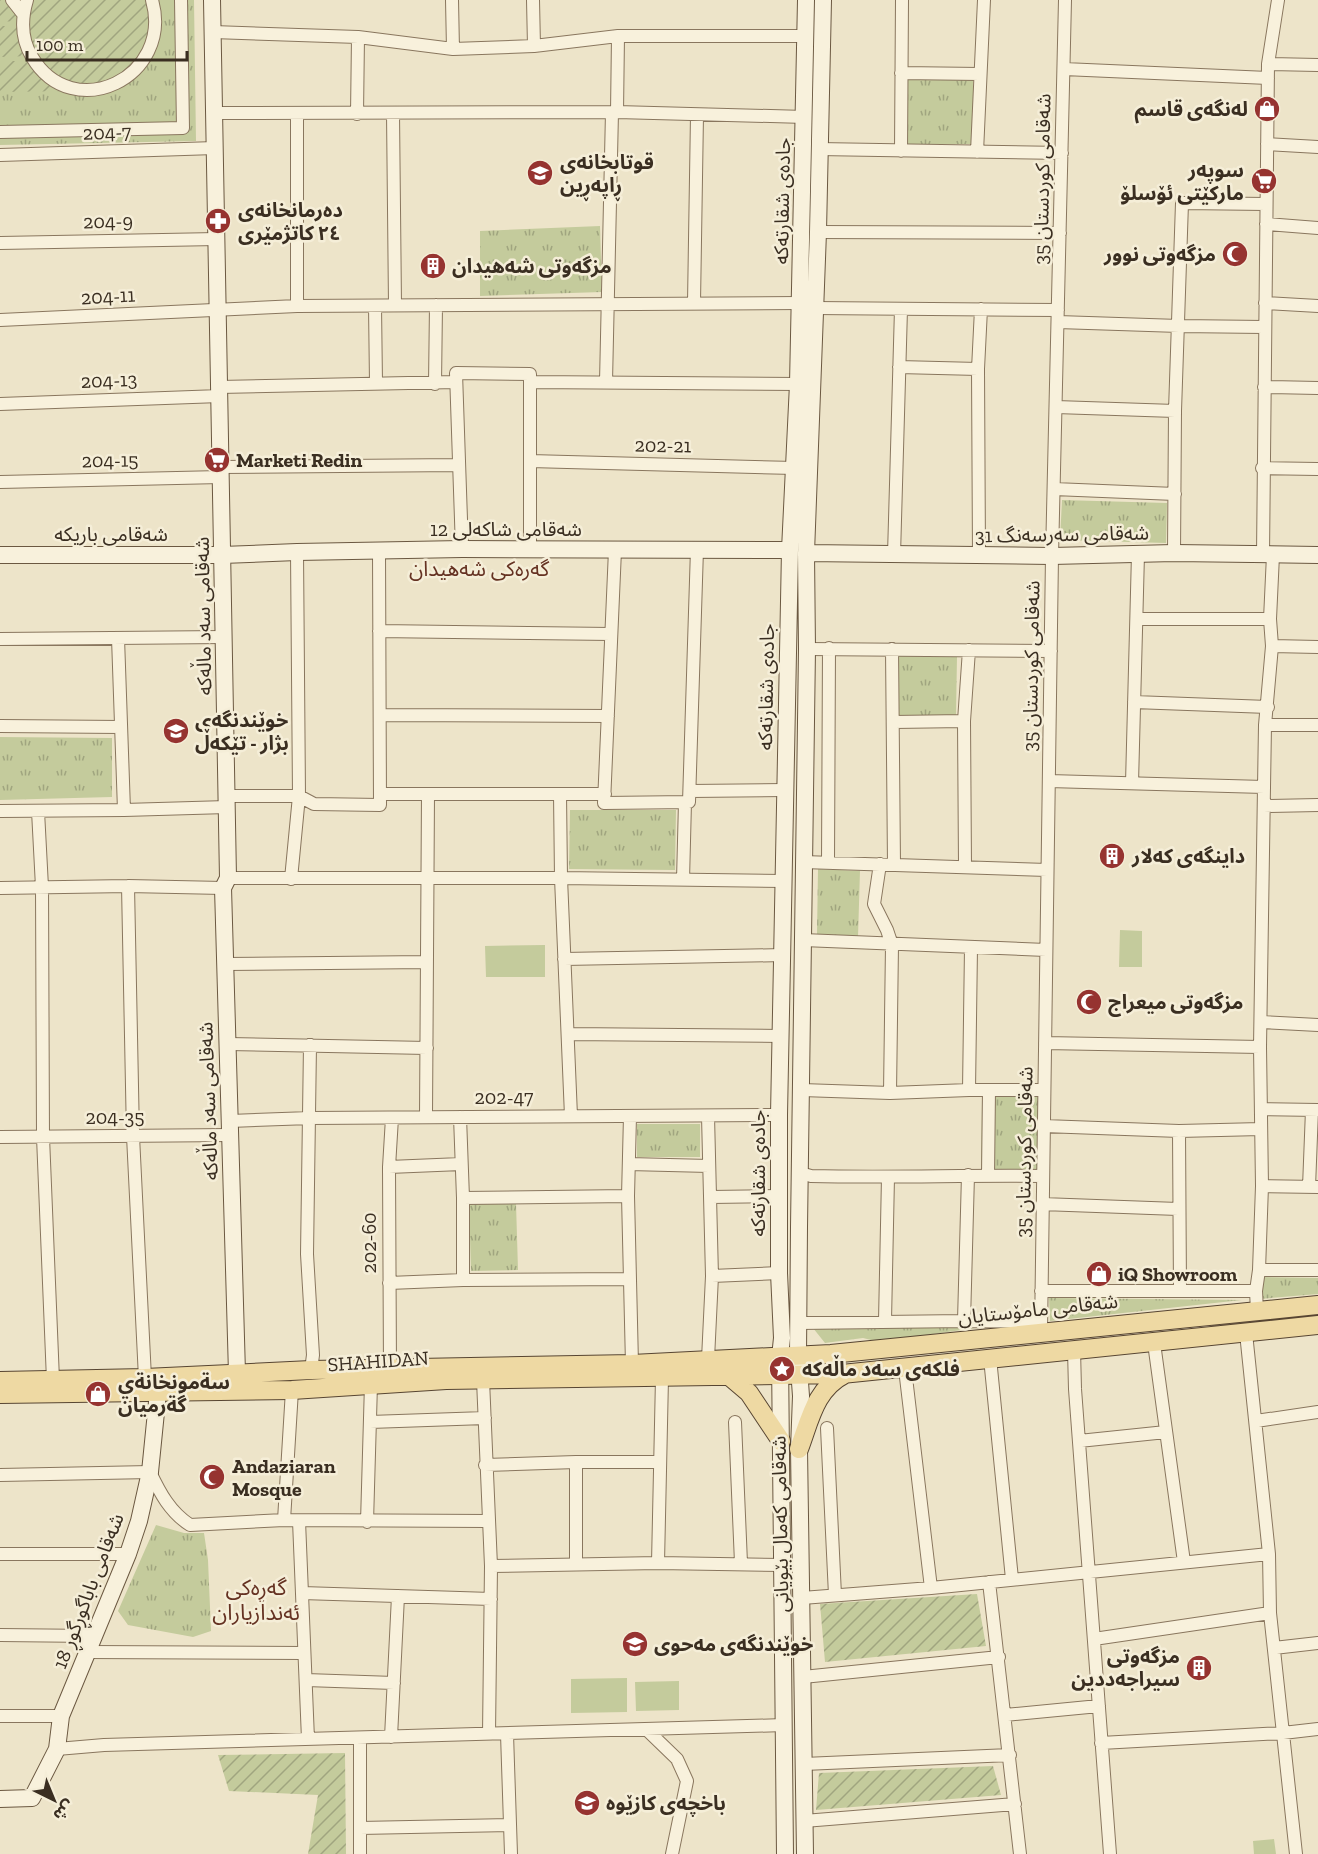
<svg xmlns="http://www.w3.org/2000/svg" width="1318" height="1854" font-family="'Zilla Slab','Noto Sans Arabic',serif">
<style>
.park{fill:url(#park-tufts)}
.garden{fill:url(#garden-furrows)}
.pitch{fill:#c4cb9c}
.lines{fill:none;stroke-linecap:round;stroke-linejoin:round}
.street-casing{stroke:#89765e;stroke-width:14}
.secondary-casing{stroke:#6b5841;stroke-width:18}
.primary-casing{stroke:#574532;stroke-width:20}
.street{stroke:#f8f1dc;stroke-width:12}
.secondary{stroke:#f8f1dc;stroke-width:16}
.primary{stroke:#eed9a3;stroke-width:18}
.labels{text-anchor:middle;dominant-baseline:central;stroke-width:5;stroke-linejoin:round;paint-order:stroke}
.poi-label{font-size:20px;font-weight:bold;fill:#3a2e21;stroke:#f5eed8;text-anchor:start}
.street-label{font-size:20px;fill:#3a2e21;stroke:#f5eed8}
.neighbourhood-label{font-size:21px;fill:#653222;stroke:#f5eed8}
.quarter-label{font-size:22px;fill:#653222;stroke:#f5eed8}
</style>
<defs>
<pattern id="park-tufts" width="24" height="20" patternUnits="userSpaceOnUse" patternTransform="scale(1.5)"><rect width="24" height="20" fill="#c4cb9c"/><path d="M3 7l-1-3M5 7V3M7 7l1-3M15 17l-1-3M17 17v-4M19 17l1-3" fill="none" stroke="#a0a57f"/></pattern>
<pattern id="garden-furrows" width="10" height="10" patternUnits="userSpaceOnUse" patternTransform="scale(1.5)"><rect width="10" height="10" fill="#c4cb9c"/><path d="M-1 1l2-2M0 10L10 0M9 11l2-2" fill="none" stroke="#a0a57f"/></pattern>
</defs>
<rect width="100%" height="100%" fill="#ede4c9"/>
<path class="park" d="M 0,0 L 194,0 L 196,141 L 0,145 Z
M 908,79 L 973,80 L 973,144 L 907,144 Z
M 600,226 L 602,292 L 480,296 L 480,231 Z
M 1062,500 L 1167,503 L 1166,543 L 1060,540 Z
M 898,656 L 957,657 L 956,715 L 897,715 Z
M 0,737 L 112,738 L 112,797 L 0,800 Z
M 570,810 L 676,810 L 675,870 L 569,869 Z
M 818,869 L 860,871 L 858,937 L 817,934 Z
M 982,1096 L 1038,1097 L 1037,1171 L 981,1170 Z
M 637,1124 L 700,1124 L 700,1157 L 637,1157 Z
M 516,1203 L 518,1270 L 471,1271 L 469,1204 Z
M 1260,1277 L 1318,1278 L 1318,1294 L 1259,1299 Z
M 1049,1298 L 1242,1300 L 1050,1321 Z
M 813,1328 L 975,1328 L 879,1342 L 863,1338 L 825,1343 Z
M 156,1525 L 184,1533 L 204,1533 L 208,1560 L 211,1631 L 193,1637 L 128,1625 L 118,1611 Z"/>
<path class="garden" d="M 0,0 L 9,0 L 20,13 L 19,22 L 0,21 Z
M 31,0 L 148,0 L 150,41 L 125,74 L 96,85 L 75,83 L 56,75 L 34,52 L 28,32 Z
M 0,26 L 20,26 L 29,56 L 0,57 Z
M 0,61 L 30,61 L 73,91 L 0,92 Z
M 977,1594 L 986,1646 L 825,1662 L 820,1604 Z
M 345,1753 L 346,1854 L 308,1854 L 318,1795 L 229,1791 L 218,1755 Z
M 993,1766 L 1001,1795 L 816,1810 L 819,1773 Z"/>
<path class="pitch" d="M 1120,930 L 1142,931 L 1142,967 L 1119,967 Z
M 545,945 L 545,977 L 486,977 L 485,946 Z
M 627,1678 L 627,1712 L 571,1713 L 571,1679 Z
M 679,1681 L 679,1710 L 636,1711 L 635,1682 Z
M 1274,1839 L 1276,1854 L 1254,1854 L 1253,1841 Z"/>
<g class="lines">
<g class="street-casing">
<path id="street" d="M 12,0 L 23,14
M 27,0 C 21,20 21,39 32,57 C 73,126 174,77 152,0
M 452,0 L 453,49
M 533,0 L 534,46
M 213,32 L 358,37 L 453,49 L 534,46 L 618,36 L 806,36
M 1268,64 L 1318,65
M 1064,69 L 1268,78
M 901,73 L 980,74
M 617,112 L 618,36
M 214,113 L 617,112 L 805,117
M 297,113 L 297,306
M 393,113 L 395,305
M 357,114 L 358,37
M 0,132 L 183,128 L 181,0
M 1267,144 L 1318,147
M 818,149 L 1062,153
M 901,151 L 902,0
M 977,152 L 984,0
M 0,155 L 215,148
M 1266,224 L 1318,228
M 818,232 L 1060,233
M 0,243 L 217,239
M 694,303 L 697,115
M 1265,303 L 1318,306
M 375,306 L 376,383
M 815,308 L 1058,310
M 0,320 L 297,306 L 800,303
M 1058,322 L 1179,326 L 1264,327
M 899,367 L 978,369
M 530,382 L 798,384
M 606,382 L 612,112
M 435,384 L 436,305
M 219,387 L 456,382
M 1264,387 L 1318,388
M 0,404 L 220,396
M 1056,407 L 1175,411
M 530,461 L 795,468
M 221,467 L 459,465
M 1262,468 L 1318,469
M 0,482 L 221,477
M 1054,489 L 1175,494
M 462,549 L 456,373 L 530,374 L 530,550
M 615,550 L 604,803 L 689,802 L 697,549
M 1174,553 L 1175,411 L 1182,203 L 1266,204
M 894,555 L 901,309
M 1263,555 L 1268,64 L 1278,0
M 979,556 L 978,369 L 981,309
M 1137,619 L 1270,619
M 379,631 L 611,634
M 118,638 L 124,810
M 0,639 L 224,637
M 1272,646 L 1318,647
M 807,649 L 1051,651
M 892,649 L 894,864
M 1134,702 L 1268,707
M 380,715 L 608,716
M 894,722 L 964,721
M 1265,725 L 1318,725
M 0,726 L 121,727
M 1049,781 L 1264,787
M 1132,783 L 1138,554
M 690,791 L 785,790
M 380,794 L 605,794
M 560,794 L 561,878 L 571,1116
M 227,796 L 299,796 L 314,804 L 380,805 L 379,551
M 1264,806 L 1318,805
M 0,811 L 124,810 L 227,807
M 38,811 L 42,887 L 43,1137 L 53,1380
M 803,862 L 1047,870
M 828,863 L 829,648
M 880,864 L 874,904 L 887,930 L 892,945 L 890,1093
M 965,866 L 964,721 L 969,650
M 228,878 L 561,878 L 784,881
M 291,879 L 299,796 L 297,552
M 683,880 L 685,802
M 128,886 L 133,1136 L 145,1378
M 0,888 L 128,886 L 223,888
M 803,940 L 1046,950
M 564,959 L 783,955
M 225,964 L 427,962
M 1261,1022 L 1318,1025
M 568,1034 L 781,1036
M 1045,1043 L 1260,1047
M 228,1044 L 427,1048
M 310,1045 L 307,1254 L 313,1355 L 311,1370
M 802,1090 L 890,1093 L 969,1090 L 1044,1090
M 969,1090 L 971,948
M 1262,1109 L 1318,1110
M 630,1116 L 628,1196 L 632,1364
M 426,1117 L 428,794
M 460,1117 L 463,1198 L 463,1280
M 230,1121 L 310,1118 L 779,1115
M 1044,1126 L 1179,1131 L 1261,1129
M 1179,1131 L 1180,1290
M 0,1137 L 230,1135
M 629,1164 L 709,1166
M 389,1167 L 461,1164
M 800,1173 L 811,1176 C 888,1178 965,1175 1043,1176
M 988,1175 L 989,1090
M 1262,1186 L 1318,1187
M 1309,1187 L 1312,1110
M 711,1197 L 779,1196
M 463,1198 L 628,1196
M 1042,1204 L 1178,1209
M 1259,1270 L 1318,1270
M 712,1276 L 779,1273
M 389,1283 L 463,1280 L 630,1279
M 1041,1291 L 1256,1291
M 1257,1311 L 1256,1291 L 1259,1270 L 1262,1186 L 1260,1047 L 1264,787 L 1265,725 L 1272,646 L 1270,619 L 1273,555
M 885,1321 L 888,1177
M 964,1321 L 968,1175
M 799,1323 L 964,1321 L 1041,1322
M 1041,1332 L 1052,556 L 1065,0
M 1246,1333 L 1269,1554 L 1270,1613 L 1296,1854
M 1154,1343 L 1184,1562
M 1074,1350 L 1075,1389 L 1110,1854
M 990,1358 L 1012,1579
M 708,1359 L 712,1276 L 708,1116
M 390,1369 L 389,1167 L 392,1118
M 905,1369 L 931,1588
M 483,1380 L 491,1566 L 489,1734
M 1256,1421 L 1318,1412
M 370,1422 L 485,1418
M 735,1422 L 741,1563
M 827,1428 L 835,1595
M 1079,1441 L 1166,1432
M 576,1462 L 576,1564
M 485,1465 L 576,1462 L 660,1462
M 0,1475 L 150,1472 C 160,1493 170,1512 190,1525 L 284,1520 L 488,1521
M 284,1520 L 292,1390
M 299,1521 L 308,1739
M 367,1522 L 371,1384
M 0,1554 L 128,1554
M 658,1563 L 662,1378
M 491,1566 L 658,1563 L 783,1565
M 989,1582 L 1020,1854
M 302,1593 L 491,1599
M 802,1598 L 931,1588 L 1269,1554
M 0,1635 L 93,1636
M 1094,1639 L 1270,1613
M 1274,1648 L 1318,1643
M 87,1652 L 304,1653
M 803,1677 L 999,1657
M 306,1680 L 394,1683
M 1005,1715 L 1099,1706
M 0,1716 L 61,1716
M 647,1730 L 677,1759 L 687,1781 L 672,1854
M 507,1734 L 511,1854
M 391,1737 L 398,1596
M 1101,1743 L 1283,1733 L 1318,1729
M 57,1749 L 104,1745 L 784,1725
M 804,1764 L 1010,1755
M 804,1821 L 1015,1804
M 360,1828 L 510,1825
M 360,1854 L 360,1738"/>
</g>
<g class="secondary-casing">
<path id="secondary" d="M 212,0 L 228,878 L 223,888 L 237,1373
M 806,553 L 1052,556 L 1174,553 L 1318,555
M 0,555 L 222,555 L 297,552 L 462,549 L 790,550
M 0,1799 L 32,1798 L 57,1749 L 61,1716 L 128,1554 L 139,1521 L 150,1472 L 158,1392
M 785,1854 L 780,1357 L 782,1338 L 779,1273 L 779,1115 L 790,550 L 798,384 L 806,0
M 805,1854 L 799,1449 L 801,1396 L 798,1355 L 799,1227 L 807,649 L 806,553 L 818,232 L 823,0"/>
</g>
<g class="primary-casing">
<path id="primary" d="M 729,1376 L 749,1393 L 781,1441
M 0,1381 L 145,1378 L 311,1370 L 632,1364 L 831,1354 L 1318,1305
M 0,1394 L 292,1390 L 446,1380 L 842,1374 L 1318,1325
M 799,1449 C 810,1420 815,1389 845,1374"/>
</g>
<use href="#street" class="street"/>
<use href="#secondary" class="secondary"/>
<use href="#primary" class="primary"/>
</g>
<defs>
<g id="shop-disc" transform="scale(1.35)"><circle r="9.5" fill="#963330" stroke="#f5eed8"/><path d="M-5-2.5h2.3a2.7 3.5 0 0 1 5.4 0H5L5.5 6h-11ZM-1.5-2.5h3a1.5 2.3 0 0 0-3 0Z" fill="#fff"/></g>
<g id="school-disc" transform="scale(1.35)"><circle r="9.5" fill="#963330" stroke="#f5eed8"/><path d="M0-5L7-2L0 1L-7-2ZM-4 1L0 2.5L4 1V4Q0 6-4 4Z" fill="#fff"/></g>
<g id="supermarket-disc" transform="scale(1.35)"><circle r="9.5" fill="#963330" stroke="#f5eed8"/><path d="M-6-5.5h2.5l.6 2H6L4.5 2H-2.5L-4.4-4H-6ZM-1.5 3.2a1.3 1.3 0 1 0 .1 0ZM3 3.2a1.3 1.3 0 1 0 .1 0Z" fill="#fff"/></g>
<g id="pharmacy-disc" transform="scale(1.35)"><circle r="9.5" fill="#963330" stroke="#f5eed8"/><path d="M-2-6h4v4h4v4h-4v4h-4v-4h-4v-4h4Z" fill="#fff"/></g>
<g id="mosque-disc" transform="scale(1.35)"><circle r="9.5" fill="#963330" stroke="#f5eed8"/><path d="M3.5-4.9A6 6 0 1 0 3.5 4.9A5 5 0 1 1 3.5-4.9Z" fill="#fff"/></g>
<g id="building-disc" transform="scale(1.35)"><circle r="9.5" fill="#963330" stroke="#f5eed8"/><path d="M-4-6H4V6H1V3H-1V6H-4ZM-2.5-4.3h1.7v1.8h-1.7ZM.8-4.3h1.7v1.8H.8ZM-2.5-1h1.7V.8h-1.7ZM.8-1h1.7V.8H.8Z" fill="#fff"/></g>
<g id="sight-disc" transform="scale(1.35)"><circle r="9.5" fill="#963330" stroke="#f5eed8"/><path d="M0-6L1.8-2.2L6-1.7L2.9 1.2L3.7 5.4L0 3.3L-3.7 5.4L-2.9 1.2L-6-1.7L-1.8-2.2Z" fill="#fff"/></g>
</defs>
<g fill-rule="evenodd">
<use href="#shop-disc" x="1267" y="109"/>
<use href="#school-disc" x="540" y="173"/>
<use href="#supermarket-disc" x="1264" y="181"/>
<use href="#pharmacy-disc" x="218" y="221"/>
<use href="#mosque-disc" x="1235" y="254"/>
<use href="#building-disc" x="433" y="266"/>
<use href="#supermarket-disc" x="217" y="460"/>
<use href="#school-disc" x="176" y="731"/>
<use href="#building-disc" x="1112" y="856"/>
<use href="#mosque-disc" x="1089" y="1002"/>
<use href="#shop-disc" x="1099" y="1274"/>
<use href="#sight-disc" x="782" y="1369"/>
<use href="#shop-disc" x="98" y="1394"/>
<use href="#mosque-disc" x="212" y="1477"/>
<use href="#school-disc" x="635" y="1644"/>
<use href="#building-disc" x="1199" y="1668"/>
<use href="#school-disc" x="587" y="1803"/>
</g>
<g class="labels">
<g class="poi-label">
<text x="1248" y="109" text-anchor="end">لەنگەی قاسم</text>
<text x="560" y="162">قوتابخانەی<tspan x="560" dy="23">ڕاپەڕین</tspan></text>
<text x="1244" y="170" text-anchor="end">سوپەر<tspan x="1244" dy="23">مارکێتی ئۆسلۆ</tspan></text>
<text x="238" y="210">دەرمانخانەی<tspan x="238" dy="23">٢٤ کاتژمێری</tspan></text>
<text x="1216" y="254" text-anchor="end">مزگەوتی نوور</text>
<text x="452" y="266">مزگەوتی شەهیدان</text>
<text x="236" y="460">Marketi Redin</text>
<text x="195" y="720">خوێندنگەی<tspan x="195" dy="23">بژار - تێکەڵ</tspan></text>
<text x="1132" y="856">داینگەی کەلار</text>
<text x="1108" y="1002">مزگەوتی میعراج</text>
<text x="1118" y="1274">iQ Showroom</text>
<text x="802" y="1369">فلکەی سەد ماڵەکە</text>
<text x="118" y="1382">سةمونخانةي<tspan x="118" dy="23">گةرميان</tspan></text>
<text x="232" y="1466">Andaziaran<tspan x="232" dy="23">Mosque</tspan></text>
<text x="654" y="1644">خوێندنگەی مەحوی</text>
<text x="1180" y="1656" text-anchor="end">مزگەوتی<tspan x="1180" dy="23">سیراجەددین</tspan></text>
<text x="606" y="1803">باخچەی کازێوە</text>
</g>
<g class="street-label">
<text transform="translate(107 132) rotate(-2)">204-7</text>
<text transform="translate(1042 179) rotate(-89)">شەقامی کوردستان 35</text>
<text transform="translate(782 201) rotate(-89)">جادەی شقارتەکە</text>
<text transform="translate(108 221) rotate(-1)">204-9</text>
<text transform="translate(108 296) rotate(-3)">204-11</text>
<text transform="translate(109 380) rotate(-2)">204-13</text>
<text transform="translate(663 445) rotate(1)">202-21</text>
<text transform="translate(110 460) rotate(-1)">204-15</text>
<text x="506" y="529">شەقامی شاکەلی 12</text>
<text x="111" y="534">شەقامی باریکە</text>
<text transform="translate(1062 534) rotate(-1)">شەقامی سەرسەنگ 31</text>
<text transform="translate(203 616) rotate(-91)">شەقامی سەد ماڵەکە</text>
<text transform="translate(1031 666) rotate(-89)">شەقامی کوردستان 35</text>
<text transform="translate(766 687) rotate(-89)">جادەی شقارتەکە</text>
<text x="504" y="1097">202-47</text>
<text transform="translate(208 1101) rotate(-92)">شەقامی سەد ماڵەکە</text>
<text x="115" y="1117">204-35</text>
<text transform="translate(1024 1152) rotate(-89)">شەقامی کوردستان 35</text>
<text transform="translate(758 1173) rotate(-90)">جادەی شقارتەکە</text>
<text transform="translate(369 1243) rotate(-90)">202-60</text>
<text transform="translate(1038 1309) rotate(-6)">شەقامی مامۆستایان</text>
<text transform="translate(378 1361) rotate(-4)">SHAHIDAN</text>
<text transform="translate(780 1524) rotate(-91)">شەقامی کەمال بێویانی</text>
<text transform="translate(88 1591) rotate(-69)">شەقامی باباگوڕگوڕ 18</text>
</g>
<g class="neighbourhood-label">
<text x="479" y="568">گەرەکی شەهیدان</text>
</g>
<g class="quarter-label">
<text x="256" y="1587">گەڕەکی<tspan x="256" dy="25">ئەندازیاران</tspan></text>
</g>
</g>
<g transform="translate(54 1800) rotate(137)" stroke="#f5eed8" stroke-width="4.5" paint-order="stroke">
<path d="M0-4.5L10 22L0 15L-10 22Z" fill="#3a2e21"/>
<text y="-9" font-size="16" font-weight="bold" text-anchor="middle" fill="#3a2e21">ش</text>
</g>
<path d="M27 51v9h160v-9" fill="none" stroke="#3a2e21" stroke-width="3"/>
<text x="36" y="51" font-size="18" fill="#3a2e21" stroke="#f5eed8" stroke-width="4.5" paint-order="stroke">100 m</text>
</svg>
